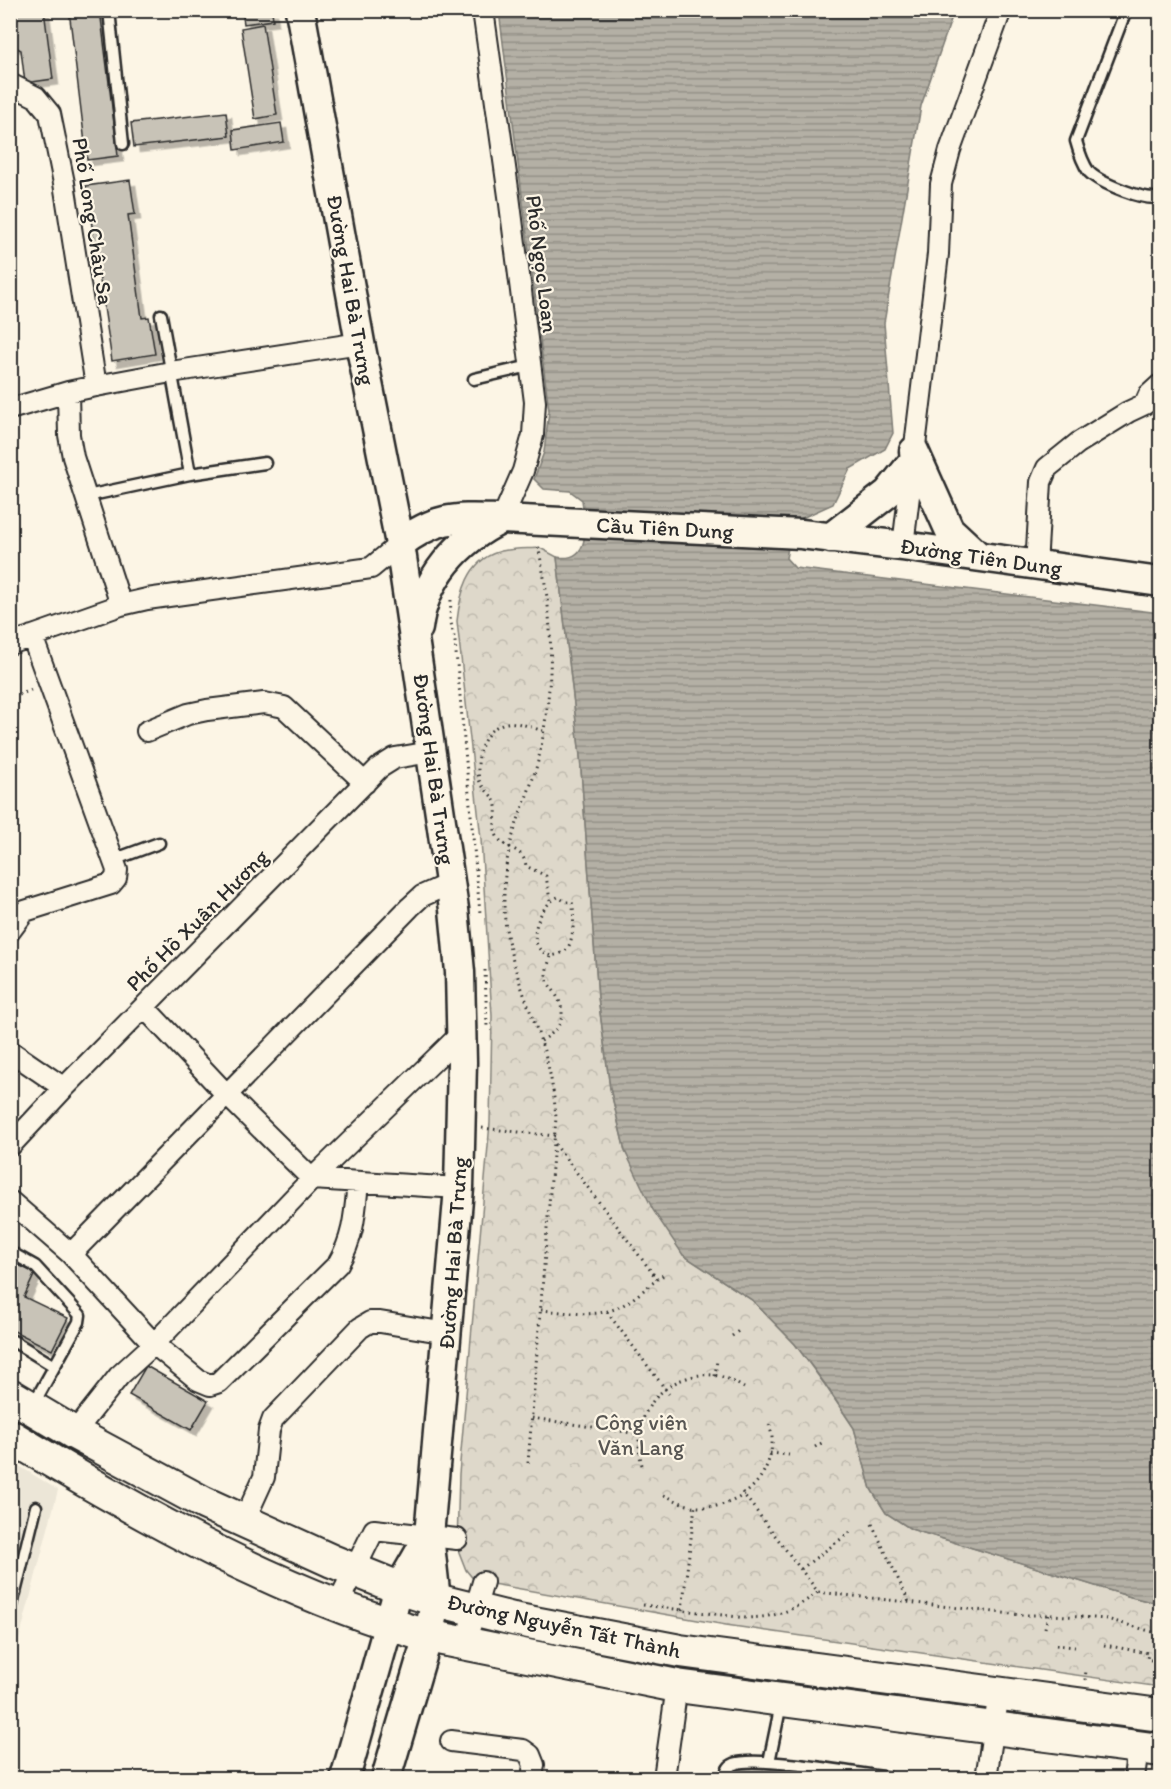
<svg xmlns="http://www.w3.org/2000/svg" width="1171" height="1789" font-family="Itim,sans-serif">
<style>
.built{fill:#ece6d7}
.park{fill:url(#park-crowns);stroke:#84827a;stroke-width:1.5}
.water{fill:url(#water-rules);stroke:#7d7b74;stroke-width:1.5}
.building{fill:#c8c3b7;stroke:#2b2b2b;stroke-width:1.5;filter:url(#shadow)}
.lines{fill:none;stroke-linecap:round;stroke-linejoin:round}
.lane-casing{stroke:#2b2b2b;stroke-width:15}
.street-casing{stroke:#2b2b2b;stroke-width:24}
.secondary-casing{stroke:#2b2b2b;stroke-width:33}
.primary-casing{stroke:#2b2b2b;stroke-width:36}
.path{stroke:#2b2b2b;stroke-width:3;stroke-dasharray:1.5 4.5;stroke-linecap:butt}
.lane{stroke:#fcf5e5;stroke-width:10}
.street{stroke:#fcf5e5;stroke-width:20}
.secondary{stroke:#fcf5e5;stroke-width:28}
.primary{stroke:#fcf5e5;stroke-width:32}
.labels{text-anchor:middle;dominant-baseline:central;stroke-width:4.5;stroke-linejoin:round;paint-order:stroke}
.street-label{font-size:22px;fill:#2b2b2b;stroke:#fcf5e5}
.park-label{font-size:22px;fill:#585653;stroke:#fcf5e5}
</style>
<defs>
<pattern id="park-crowns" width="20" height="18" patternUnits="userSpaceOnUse" patternTransform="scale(1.5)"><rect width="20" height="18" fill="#ded8ca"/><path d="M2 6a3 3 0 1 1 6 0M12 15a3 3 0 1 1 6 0" fill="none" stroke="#bfbaae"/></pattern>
<pattern id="water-rules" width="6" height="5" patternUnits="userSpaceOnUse" patternTransform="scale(1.5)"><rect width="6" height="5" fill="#b4b0a5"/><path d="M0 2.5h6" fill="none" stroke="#938f87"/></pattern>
<filter id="shadow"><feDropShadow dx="5.5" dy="5.5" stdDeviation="0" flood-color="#0004"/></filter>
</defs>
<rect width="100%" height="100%" fill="#fcf5e5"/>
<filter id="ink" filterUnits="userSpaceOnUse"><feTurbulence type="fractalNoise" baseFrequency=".0167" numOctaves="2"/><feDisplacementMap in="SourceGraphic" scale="12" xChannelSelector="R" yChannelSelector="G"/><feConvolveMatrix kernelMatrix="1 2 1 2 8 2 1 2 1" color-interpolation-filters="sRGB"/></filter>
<g filter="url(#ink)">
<path class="built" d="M 11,1461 L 58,1490 L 11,1671 Z"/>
<path class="park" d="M 540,548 L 557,557 L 580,756 L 598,997 L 610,1088 L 625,1151 L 683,1255 L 752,1300 L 795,1344 L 825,1385 L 854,1428 L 871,1489 L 886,1513 L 911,1529 L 1131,1597 L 1160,1604 L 1160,1687 L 726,1625 L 475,1581 L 466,1570 L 457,1547 L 459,1474 L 490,1123 L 492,1016 L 481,839 L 457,621 C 460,595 467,561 498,552 C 510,548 527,549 540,548 Z"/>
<path class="water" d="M 499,11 L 954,11 L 921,106 L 884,323 L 893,433 L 885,449 L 850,469 L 833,504 L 793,522 L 786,558 L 795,568 L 1160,613 L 1160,1604 L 1131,1597 L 911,1529 L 886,1513 L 871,1489 L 854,1428 L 825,1384 L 795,1344 L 752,1300 L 683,1255 L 653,1210 L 625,1151 L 610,1088 L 598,997 L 580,756 L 557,557 C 593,563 585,522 582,500 L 570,491 L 544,489 L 534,479 L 544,452 L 549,411 Z"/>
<path class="building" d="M 10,10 L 44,10 L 53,79 L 25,83 L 21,50 L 10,44 Z
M 69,10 L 100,10 L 118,156 L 87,160 Z
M 242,10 L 272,10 L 273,20 L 244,24 Z
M 263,24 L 277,115 L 255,119 L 241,28 Z
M 226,112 L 229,136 L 134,147 L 131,123 Z
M 281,123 L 284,142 L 235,150 L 233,130 Z
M 130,180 L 135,214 L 128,215 L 142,318 L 149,317 L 155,354 L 112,361 L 86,186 Z
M 10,1261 L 35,1273 L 24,1297 L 68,1318 L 52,1350 L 10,1329 Z
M 146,1366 L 208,1401 L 191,1430 L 129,1395 Z"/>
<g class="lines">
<g class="lane-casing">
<path id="lane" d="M 109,10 L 123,144
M 1126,10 L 1076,141 C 1079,152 1082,162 1089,172 C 1100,183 1146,202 1160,197
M 161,315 L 190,474 L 265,463
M 474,379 L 530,366
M 87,496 L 190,474
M 113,860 L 159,843
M 10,1252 L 35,1266 L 80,1315 L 79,1322 L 33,1405
M 13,1341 L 54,1366
M 10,1613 L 36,1507
M 769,1762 L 781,1704
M 725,1778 C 726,1772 728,1766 734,1764 C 756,1755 860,1774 889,1778"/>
</g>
<g class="street-casing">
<path id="street" d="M 483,10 L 509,196 L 535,402 L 533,435 L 523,471 L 502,519
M 10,84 L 36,97 L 50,114 L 64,183 L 96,386
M 68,392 L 69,435 L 73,457 L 121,605
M 10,409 L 68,392 L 96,386 L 171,372 L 360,343
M 903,546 L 938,254 L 941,184 L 950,150 L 1001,10
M 1036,566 L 1041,482 L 1047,468 L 1078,443 L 1128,412 L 1145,404 L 1149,395 L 1160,385
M 10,644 L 121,605 L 147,599 L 371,568 L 400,544
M 147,731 L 188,714 L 207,710 L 264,703 L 284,707 L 365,783
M 10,931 L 25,911 L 111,884 L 116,878 L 117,870 L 32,636
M 144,1007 L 227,1095 L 312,1179 L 459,1188
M 10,1051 L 64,1088
M 10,1146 L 64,1088 L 379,768 L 395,758 L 431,752
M 10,1201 L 71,1254 L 154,1344 L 198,1380 L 210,1385 L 219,1382 L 338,1264 C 354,1237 355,1213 358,1182
M 71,1254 L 410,907 L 422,896 L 451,883
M 74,1433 L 119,1376 L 154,1344 L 312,1179 L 462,1033
M 244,1521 L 264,1477 L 269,1430 L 273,1419 L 360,1328 L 370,1322 L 380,1322 L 447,1333
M 337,1605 L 374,1530 L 457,1539
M 465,1644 L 483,1582
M 451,1741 L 523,1750 L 530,1755 L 534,1765 L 532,1778
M 664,1778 L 677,1686
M 986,1778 L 999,1693
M 1134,1778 L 1138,1747"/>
</g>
<g class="secondary-casing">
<path id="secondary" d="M 300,10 L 360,343 L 400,544 L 454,909 L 460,972 L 462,1062 L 459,1188 L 429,1536 L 436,1600 L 428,1636 L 386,1778
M 914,451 L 949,529 L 978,556
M 830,538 L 888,493 L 913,462
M 400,544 C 438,515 457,518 502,519 L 801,534 L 903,546 L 1160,582
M 418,628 C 424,578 458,540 502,519
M 345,1778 L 399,1588 L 429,1536"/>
</g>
<g class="primary-casing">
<path id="primary" d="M 10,1395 L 74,1433 L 204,1503 L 332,1561 L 399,1588 L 436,1600 L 513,1619 L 680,1651 L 1160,1715
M 10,1436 C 140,1515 282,1594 428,1636 L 677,1686 L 1160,1750"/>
</g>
<path class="path" d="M 451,600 L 450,618 L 455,642 L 480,913
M 19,695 L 31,690
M 543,731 C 533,728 517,721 507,723 C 482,727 475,759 479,779 C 481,788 492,794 495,802 C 499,813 492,824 496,834 C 503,851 523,845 526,866 L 546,876 L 550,900
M 485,970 L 487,1027
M 541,1041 C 561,1029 569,1015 555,993 C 552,987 546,983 546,976 C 546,970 549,962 551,956 C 555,955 561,954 565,951 C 574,945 575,912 572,902 L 566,902 L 558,897 C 538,906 522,948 551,956
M 482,1128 L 555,1136
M 555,1144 L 657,1279
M 541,1310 C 567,1312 597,1319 621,1306 C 636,1298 649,1285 663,1275
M 607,1312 L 669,1394
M 732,1336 L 741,1329
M 715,1376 L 717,1360
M 532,1418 L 639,1434
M 815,1447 L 825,1441
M 770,1453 L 789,1455
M 528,1463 L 556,1118 C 554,1092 550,1067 541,1042 C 525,993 503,951 504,897 C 504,884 505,869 508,856 C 514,821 533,788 540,752 C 550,702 554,649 547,598 C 545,580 541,562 538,544
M 642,1465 C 631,1426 650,1388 690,1377 C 700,1374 713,1374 723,1377 C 730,1379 737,1384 744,1388
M 742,1492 L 818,1592 L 1021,1615 L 1053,1615 L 1107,1619 L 1160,1634
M 664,1495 C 677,1501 690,1508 704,1507 C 740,1507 769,1480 772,1444 C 773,1437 770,1428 769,1421
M 872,1524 L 909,1602
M 801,1569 L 853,1530
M 643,1605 L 746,1618 C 778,1617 793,1611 818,1592
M 682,1610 L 695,1506
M 1045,1628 L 1048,1615
M 1056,1645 L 1075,1647
M 1104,1645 L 1148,1653 L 1147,1659 L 1160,1662
M 1085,1680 L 1086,1670"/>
<use href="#lane" class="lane"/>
<use href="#street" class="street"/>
<use href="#secondary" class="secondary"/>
<use href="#primary" class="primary"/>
</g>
</g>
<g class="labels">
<g class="street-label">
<text transform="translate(93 221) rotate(81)">Phố Long Châu Sa</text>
<text transform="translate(542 264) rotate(83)">Phố Ngọc Loan</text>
<text transform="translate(351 290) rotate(80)">Đường Hai Bà Trưng</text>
<text transform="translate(665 528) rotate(3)">Cầu Tiên Dung</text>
<text transform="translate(981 557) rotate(8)">Đường Tiên Dung</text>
<text transform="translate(434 769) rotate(82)">Đường Hai Bà Trưng</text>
<text transform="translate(197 920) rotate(-45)">Phố Hồ Xuân Hương</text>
<text transform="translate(453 1253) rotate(-86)">Đường Hai Bà Trưng</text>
<text transform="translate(564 1626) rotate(12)">Đường Nguyễn Tất Thành</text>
</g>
<g class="park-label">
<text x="641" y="1422">Công viên<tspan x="641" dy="25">Văn Lang</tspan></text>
</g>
</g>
<rect width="1171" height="1789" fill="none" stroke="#fcf5e5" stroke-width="36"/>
<rect x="18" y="18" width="1135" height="1753" fill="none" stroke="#2b2b2b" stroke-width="2" filter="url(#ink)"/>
</svg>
